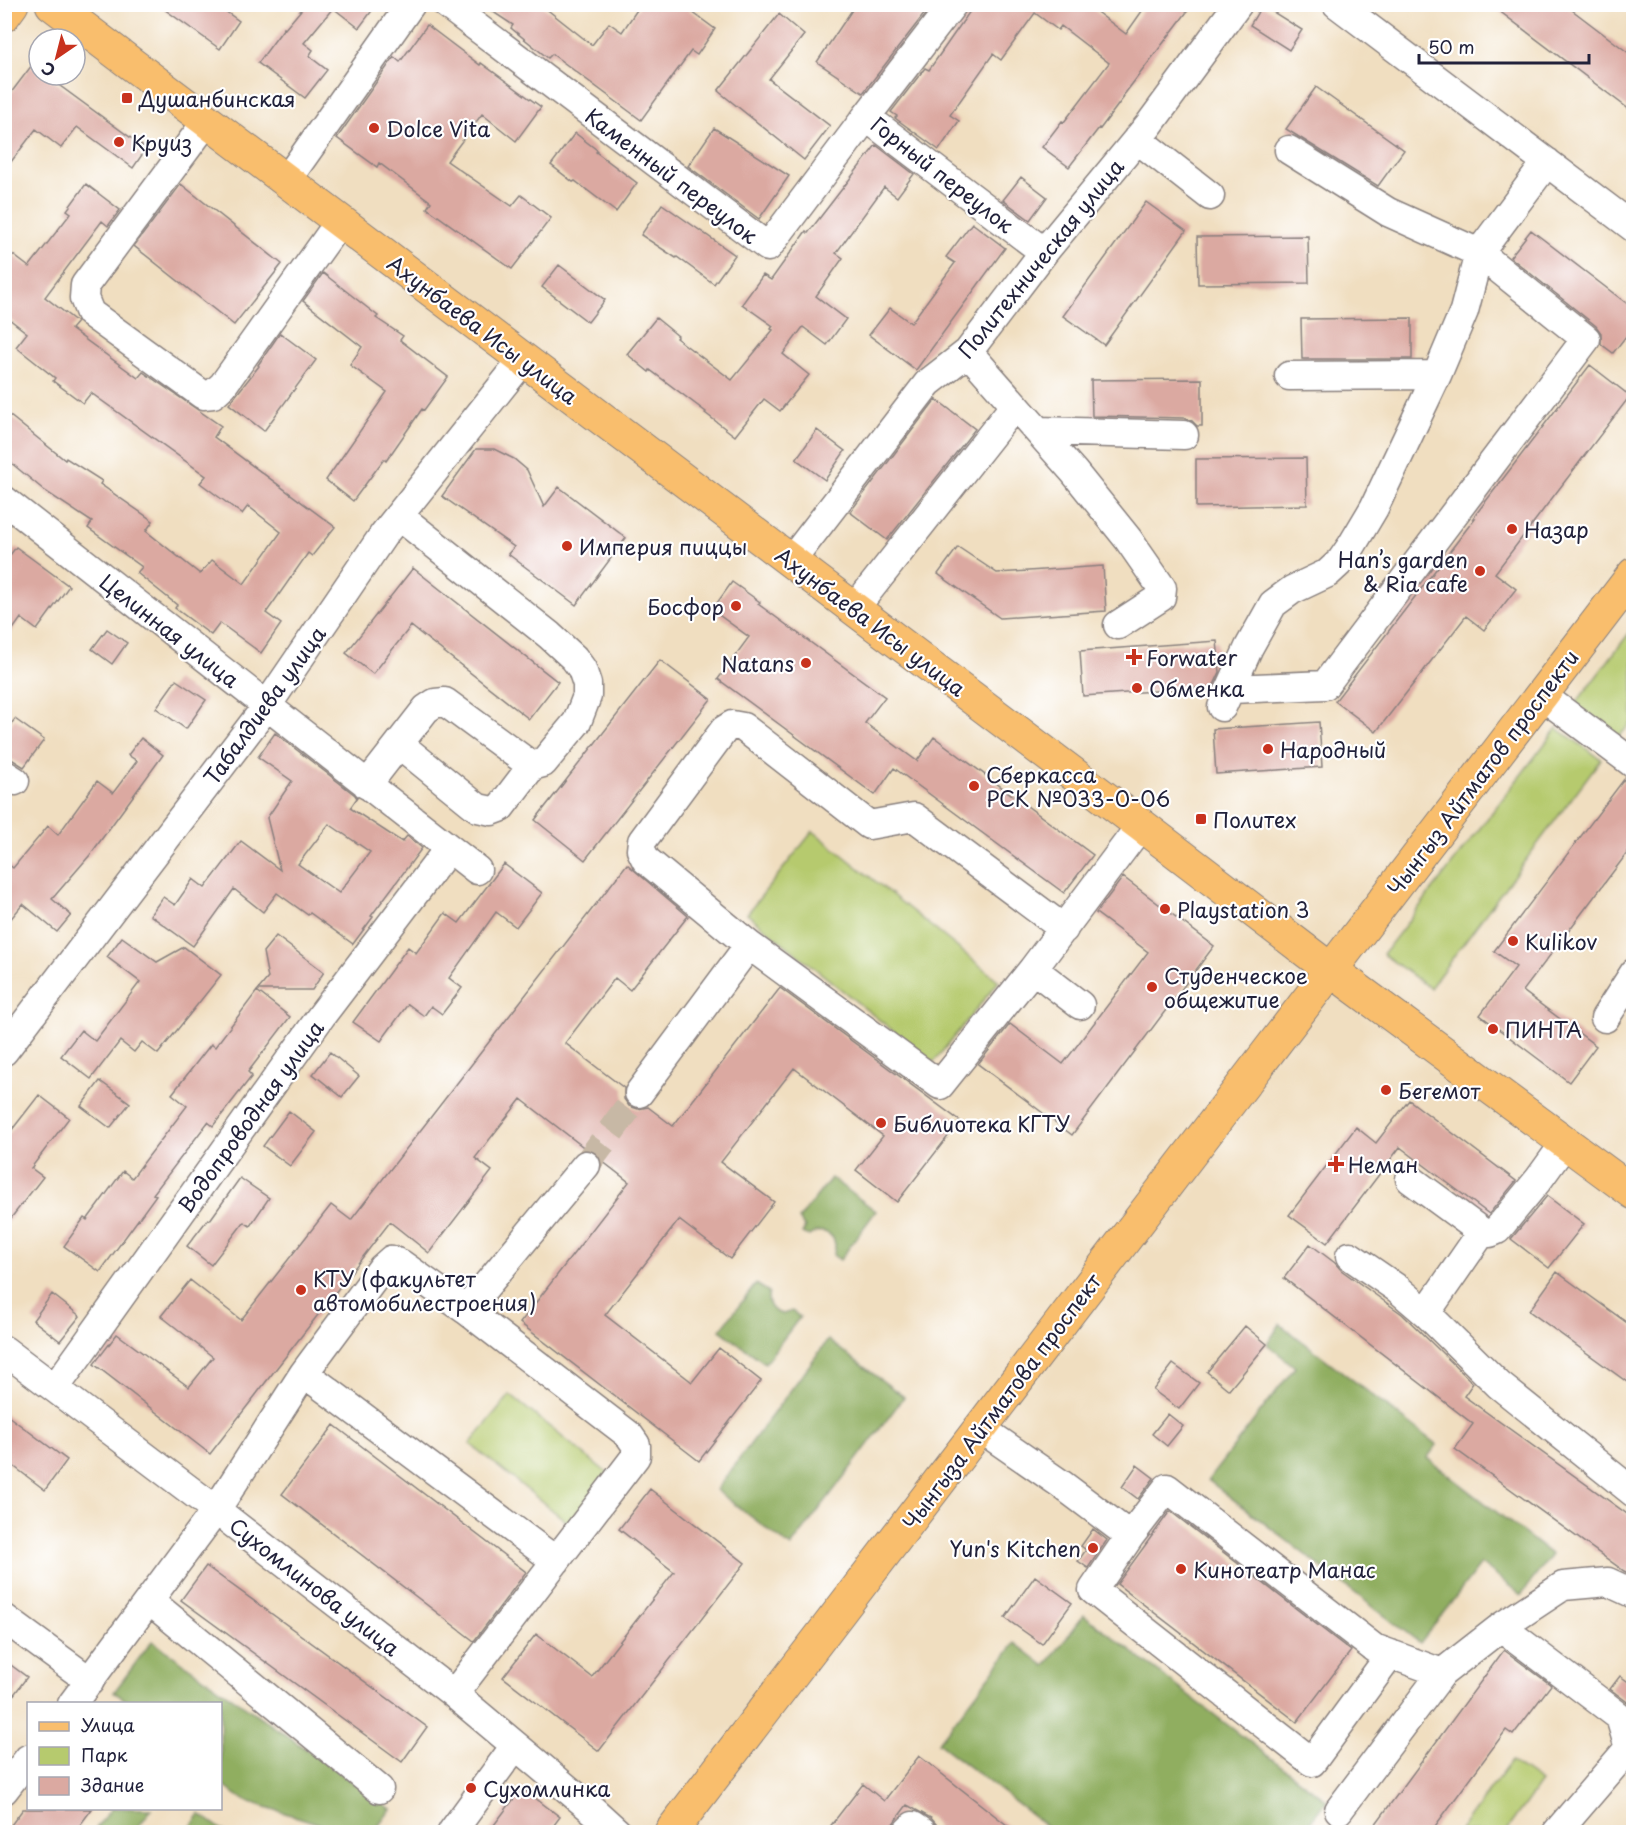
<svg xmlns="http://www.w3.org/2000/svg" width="1638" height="1837" font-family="'Playpen Sans',sans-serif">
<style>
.green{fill:#b6ca6e;stroke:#6c7654;stroke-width:1.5}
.forest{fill:#90ae61;stroke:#59684e;stroke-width:1.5}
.building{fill:#dba9a1;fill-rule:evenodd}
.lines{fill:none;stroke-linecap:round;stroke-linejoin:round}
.minor-tunnel{stroke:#c7b8a5;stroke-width:28;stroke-dasharray:28 14;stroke-linecap:butt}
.minor-casing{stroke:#89807e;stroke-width:31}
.major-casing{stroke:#89807e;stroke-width:35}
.minor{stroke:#fff;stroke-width:28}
.major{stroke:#f9be6d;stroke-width:33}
.poi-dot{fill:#c8321e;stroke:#fff;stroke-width:2}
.labels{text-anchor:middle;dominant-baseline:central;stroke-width:4.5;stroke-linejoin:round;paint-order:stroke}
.poi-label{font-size:21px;fill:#22223b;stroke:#fff;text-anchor:start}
.street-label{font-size:21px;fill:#22223b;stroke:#fff}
</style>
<rect width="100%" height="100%" fill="#fff"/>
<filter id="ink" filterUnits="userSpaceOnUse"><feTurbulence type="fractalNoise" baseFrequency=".0167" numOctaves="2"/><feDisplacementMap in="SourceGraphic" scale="12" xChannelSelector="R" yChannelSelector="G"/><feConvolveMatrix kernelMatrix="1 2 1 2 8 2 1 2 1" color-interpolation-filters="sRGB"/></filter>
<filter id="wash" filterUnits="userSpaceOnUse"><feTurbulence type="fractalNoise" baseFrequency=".008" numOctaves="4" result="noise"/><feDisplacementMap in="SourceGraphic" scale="24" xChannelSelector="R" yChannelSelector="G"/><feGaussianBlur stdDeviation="1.35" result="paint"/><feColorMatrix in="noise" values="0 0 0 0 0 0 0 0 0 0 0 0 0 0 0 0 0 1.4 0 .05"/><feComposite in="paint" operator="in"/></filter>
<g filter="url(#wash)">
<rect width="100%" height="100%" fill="#f0dec0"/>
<path class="green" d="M 1633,628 L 1633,721 L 1617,739 L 1573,707 Z
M 1557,728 L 1601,759 L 1430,988 L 1383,954 Z
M 813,831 L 999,981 L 933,1063 L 747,914 Z
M 510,1395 L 611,1476 L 571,1525 L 470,1444 Z
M 1511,1761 L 1541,1782 L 1505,1832 L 1459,1832 Z"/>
<path class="forest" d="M 831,1178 L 876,1211 L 840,1260 L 833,1255 C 841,1238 824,1224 809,1236 L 802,1233 L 805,1228 L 799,1219 Z
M 756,1284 L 769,1292 C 766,1303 771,1312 783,1314 L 792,1311 L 800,1317 L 765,1363 L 720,1330 Z
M 1280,1324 L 1437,1445 L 1427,1458 L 1552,1555 L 1521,1595 L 1481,1564 L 1420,1643 L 1208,1480 L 1295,1367 L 1267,1344 Z
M 828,1340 L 904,1397 L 791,1547 L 716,1490 Z
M 1084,1615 L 1327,1801 L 1303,1832 L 1054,1832 L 938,1743 L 1015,1643 L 1045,1666 Z
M 152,1641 L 391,1809 L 374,1832 L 345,1832 L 244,1800 L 221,1784 L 220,1704 L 130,1703 L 114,1692 Z
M 111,1809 L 111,1808 L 152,1809 L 134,1832 L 93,1832 Z
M 200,1814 L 225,1832 L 187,1832 Z"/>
<g id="blocks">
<path class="building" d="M 157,4 L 215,4 L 239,21 L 220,49 Z
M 306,4 L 377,4 L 359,28 L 333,8 L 304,43 L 313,50 L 309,56 L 327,70 L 305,98 L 258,63 L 284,28 L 285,29 Z
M 481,4 L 540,4 L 592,45 L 609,23 L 622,32 L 641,4 L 681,4 L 715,29 L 697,55 L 691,51 L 641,120 L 552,54 L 548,58 L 511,28 L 513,25 Z
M 856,4 L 932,4 L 863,93 L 817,62 Z
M 975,4 L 1086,4 L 1126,34 L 1147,4 L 1193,4 L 1123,96 L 1124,97 L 1100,129 L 1099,128 L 1069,167 L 1042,147 L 1062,121 L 1064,122 L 1109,63 L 1061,26 L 1058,30 L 1035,13 L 1001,60 L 993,54 L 950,115 L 959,121 L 939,150 L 895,118 L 897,116 L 891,112 L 925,68 L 929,70 Z
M 1490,4 L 1564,4 L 1634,57 L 1634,113 Z
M 1262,5 L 1302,30 L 1289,50 L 1250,25 Z
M 779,14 L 804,35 L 769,79 L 830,126 L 804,160 L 718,91 Z
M 427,25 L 480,65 L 481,63 L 541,107 L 516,141 L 482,114 L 447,161 L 512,206 L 521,195 L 551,218 L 512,269 L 427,208 L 431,202 L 379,163 L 377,167 L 337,138 L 394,57 L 400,62 Z
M 32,65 L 39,71 L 39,75 L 45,75 L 146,149 L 133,168 L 77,127 L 61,148 L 36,129 L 4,171 L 4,102 Z
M 1316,87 L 1404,150 L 1378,186 L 1286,129 Z
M 714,128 L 789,176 L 759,219 L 688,166 Z
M 575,133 L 597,150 L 596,152 L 637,183 L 616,212 L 575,181 L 573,182 L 551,165 Z
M 876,145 L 914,174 L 897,197 L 884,187 L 836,253 L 843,258 L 816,296 L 846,319 L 827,345 L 803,327 L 783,354 L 809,375 L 780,411 L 764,399 L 735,436 L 705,413 L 706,412 L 650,370 L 649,372 L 627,354 L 656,318 L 678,336 L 676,338 L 732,380 L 773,330 L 771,329 L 773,326 L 742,304 L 763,275 L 771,280 L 806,231 L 808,233 Z
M 1021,177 L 1047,197 L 1030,220 L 1003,200 Z
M 86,184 L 120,210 L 108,226 L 102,221 L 45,297 L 77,322 L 71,329 L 138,378 L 143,372 L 221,426 L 214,437 L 335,527 L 312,556 L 308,553 L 266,613 L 281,624 L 261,653 L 220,623 L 211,635 L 175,608 L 177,605 L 137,573 L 142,567 L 88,528 L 92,522 L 45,491 L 4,457 L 4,411 L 65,460 L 66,458 L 102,481 L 100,484 L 153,521 L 146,531 L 200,574 L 212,560 L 244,584 L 281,532 L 248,506 L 242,514 L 200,483 L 206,476 L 91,393 L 83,403 L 53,381 L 55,378 L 16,347 L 27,333 L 4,315 L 4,248 L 29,267 L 71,213 L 67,210 Z
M 181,184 L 282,264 L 234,325 L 134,246 Z
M 1146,202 L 1186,231 L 1104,345 L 1063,316 Z
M 662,204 L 735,255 L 714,284 L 677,257 L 676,258 L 641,235 Z
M 972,223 L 1005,248 L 916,370 L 869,335 L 890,308 L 911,323 L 955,263 L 946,257 Z
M 1531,230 L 1634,309 L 1634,326 L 1613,353 L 1601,344 L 1601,333 L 1596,326 L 1510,257 Z
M 1308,236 L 1309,283 L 1198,284 L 1197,237 Z
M 559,265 L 605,300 L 588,322 L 542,287 Z
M 323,273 L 378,316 L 376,318 L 403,336 L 400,340 L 448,377 L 424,410 L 422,409 L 386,461 L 384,459 L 353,501 L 326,480 L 387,392 L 350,365 L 362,347 L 303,301 Z
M 1412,318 L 1412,359 L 1302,359 L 1301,319 Z
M 280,333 L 316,360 L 264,431 L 229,404 L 259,366 L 258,365 Z
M 1590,365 L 1630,396 L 1495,573 L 1516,589 L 1484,630 L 1466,616 L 1376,732 L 1335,701 L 1447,555 L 1475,518 L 1473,518 Z
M 1202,379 L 1202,426 L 1197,426 L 1192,421 L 1184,418 L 1092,416 L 1091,380 Z
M 936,399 L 975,429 L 887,540 L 850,512 Z
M 817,430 L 845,451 L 825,480 L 796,459 Z
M 476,449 L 494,449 L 514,459 L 527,470 L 544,507 L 559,487 L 626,538 L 576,605 L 508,554 L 514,547 L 442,496 Z
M 1306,458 L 1307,505 L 1196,507 L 1196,459 Z
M 16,547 L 69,586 L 37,630 L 21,618 L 4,642 L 4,563 Z
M 958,547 L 997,573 L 1103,566 L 1106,611 L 1000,618 L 938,574 Z
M 413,568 L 558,682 L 529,719 L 411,626 L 373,674 L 346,653 Z
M 732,582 L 760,602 L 758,604 L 885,697 L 865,723 L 917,761 L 934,737 L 1093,855 L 1064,893 L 894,768 L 875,795 L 718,679 L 749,637 L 712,610 Z
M 107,629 L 127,643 L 112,664 L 92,649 Z
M 1217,641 L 1220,672 L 1213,687 L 1083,696 L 1080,651 Z
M 660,660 L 711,699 L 585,860 L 535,820 Z
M 176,680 L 206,700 L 186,729 L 156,708 Z
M 15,719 L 44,740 L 24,767 L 13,760 L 4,758 L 4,733 Z
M 1319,722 L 1322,767 L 1216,774 L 1213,729 Z
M 275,733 L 355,795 L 357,798 L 350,808 L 402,842 L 407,836 L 422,848 L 371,916 L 373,917 L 353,944 L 310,913 L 308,915 L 277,893 L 263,912 L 234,889 L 193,946 L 150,915 L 163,897 L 175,905 L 193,879 L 205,888 L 241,841 L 280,870 L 267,818 L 292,781 L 258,757 ZM 329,824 L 370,852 L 339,893 L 298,864 Z
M 141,738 L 163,755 L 90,855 L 52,899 L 71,915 L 57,932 L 23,904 L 4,927 L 4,861 L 13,868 L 48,826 L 58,835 L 97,781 L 113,793 L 137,761 L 128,755 Z
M 1625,778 L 1634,780 L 1634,844 L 1523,991 L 1596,1046 L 1569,1082 L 1480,1015 L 1516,967 L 1494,951 Z
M 504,864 L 542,893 L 516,927 L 496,912 L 449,978 L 462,988 L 442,1014 L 431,1006 L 424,1016 L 408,1004 L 381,1041 L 353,1022 L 408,947 L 416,953 L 445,913 L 459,923 Z
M 627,864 L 688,916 L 630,990 L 615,978 L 565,1043 L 624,1088 L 624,1099 L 629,1106 L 638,1109 L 648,1107 L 673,1126 L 780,988 L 960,1121 L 897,1202 L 856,1170 L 883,1136 L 794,1068 L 721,1162 L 774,1202 L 730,1259 L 679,1220 L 605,1315 L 692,1382 L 719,1348 L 761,1381 L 699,1461 L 520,1323 L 629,1182 L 602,1161 L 596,1152 L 586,1149 L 521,1099 L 475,1158 L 492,1171 L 429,1253 L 390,1222 L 210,1454 L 94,1364 L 117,1334 L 189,1387 L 213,1357 L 161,1316 L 190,1280 L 241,1320 L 331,1205 L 351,1220 Z
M 1123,877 L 1214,946 L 1072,1135 L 978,1064 L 1010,1024 L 1063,1064 L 1148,952 L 1096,913 Z
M 276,936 L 324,972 L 312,990 L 258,990 L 268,978 L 263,952 Z
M 122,937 L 157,962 L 184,947 L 221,975 L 158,1054 L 142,1042 L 134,1052 L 120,1041 L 91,1079 L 61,1056 L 81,1030 L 95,1041 L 140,982 L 107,957 Z
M 257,991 L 290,1017 L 248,1072 L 252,1076 L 213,1126 L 208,1122 L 153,1194 L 156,1195 L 100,1272 L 64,1246 L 84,1218 L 87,1220 L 123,1171 L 132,1178 L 187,1106 L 172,1094 L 211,1044 L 215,1047 Z
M 330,1052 L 359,1076 L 342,1097 L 313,1074 Z
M 100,1081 L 130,1103 L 110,1128 L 81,1106 Z
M 39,1095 L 69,1118 L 31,1168 L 43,1177 L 4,1227 L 4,1140 Z
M 1409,1100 L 1516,1181 L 1489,1214 L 1400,1147 L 1327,1243 L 1289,1215 L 1356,1127 L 1376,1143 Z
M 289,1111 L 316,1132 L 290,1166 L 263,1146 Z
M 240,1178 L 269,1198 L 250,1226 L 244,1222 L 211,1265 L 187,1246 L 208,1219 L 210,1220 Z
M 1547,1196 L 1584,1224 L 1549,1268 L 1511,1239 Z
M 1310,1244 L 1335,1263 L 1341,1270 L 1402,1314 L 1473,1383 L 1464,1396 L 1634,1519 L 1634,1576 L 1624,1571 L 1455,1449 L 1473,1424 L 1284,1278 Z
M 1557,1272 L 1634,1328 L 1634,1387 L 1529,1311 Z
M 52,1294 L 80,1316 L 60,1341 L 33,1320 Z
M 1245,1326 L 1267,1344 L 1229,1390 L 1207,1372 Z
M 1173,1364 L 1199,1383 L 1179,1409 L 1153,1390 Z
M 4,1413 L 67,1460 L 45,1490 L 4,1459 Z
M 1168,1414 L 1183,1426 L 1167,1446 L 1152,1434 Z
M 334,1425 L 526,1572 L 474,1641 L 282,1494 Z
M 1137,1465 L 1154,1478 L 1138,1499 L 1122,1487 Z
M 650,1489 L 745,1563 L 599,1751 L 503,1677 L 536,1634 L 592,1677 L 674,1572 L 619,1529 Z
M 1170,1511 L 1351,1651 L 1297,1722 L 1117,1584 Z
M 1093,1529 L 1107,1540 L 1088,1568 L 1078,1561 L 1086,1550 L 1081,1546 Z
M 206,1566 L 427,1727 L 402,1762 L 181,1600 Z
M 1035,1576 L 1072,1603 L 1042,1644 L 1005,1618 Z
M 1504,1650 L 1551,1685 L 1513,1735 L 1506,1730 L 1430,1833 L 1369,1833 Z
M 4,1660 L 27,1677 L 4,1708 Z
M 1620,1676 L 1634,1686 L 1634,1709 L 1630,1704 L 1610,1689 Z
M 919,1756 L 1017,1833 L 942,1833 L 938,1829 L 936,1824 L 931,1818 L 907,1805 L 886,1833 L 825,1833 L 863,1784 L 884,1801 Z
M 522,1788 L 560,1817 L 548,1833 L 488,1833 Z
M 23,1809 L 92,1809 L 74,1833 L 5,1833 Z"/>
</g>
</g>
<g filter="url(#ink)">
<use href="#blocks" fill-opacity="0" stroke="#89807e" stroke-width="1.5"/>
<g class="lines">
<path class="minor-tunnel" d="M 586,1165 L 639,1093"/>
<g class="minor-casing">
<path id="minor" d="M 446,4 L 768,247 L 866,117
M 953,4 L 866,117 L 1044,252
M 1337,4 L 1634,228
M 207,121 L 85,285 L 84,298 L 90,313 L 203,395 L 213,394 L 223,385 L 340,221
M 1137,139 L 1210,196
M 286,181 L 411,4
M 968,352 L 1074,472 L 1128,539 L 1162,588 L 1161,597 L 1118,625
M 1289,376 L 1437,375 L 1464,311 L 1479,253 L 1547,162
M 1038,431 L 1184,435
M 4,500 L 477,870
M 791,561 L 928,383 L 968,352 L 1044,252 L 1149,125 L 1238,4
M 854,609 L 1015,405
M 1231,689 L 1325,685 L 1586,339 L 1479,253 L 1388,212 L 1289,150
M 1541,695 L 1634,764
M 1222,707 L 1249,647 L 1273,604 L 1292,590 L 1328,573 L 1341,561 L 1352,545 L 1374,508 L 1437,375
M 399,744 L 478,808 L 492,811 L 500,808 L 532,766
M 4,774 L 15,781
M 367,785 L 426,709 L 435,703 L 445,702 L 532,766 L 543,763 L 577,722 L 587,696 L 587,684 L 582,669 L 574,658 L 549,635 L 399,516
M 749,945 L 646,860 L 641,850 L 642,841 L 724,730 L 732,725 L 743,727 L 869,825 L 914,817 L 1064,929
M 1080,1005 L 1033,969 L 1141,825
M 1605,1018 L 1634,973
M 4,1051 L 266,707 L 384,534 L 523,360
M 639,1093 L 749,945 L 940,1085 L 1033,969
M 1410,1179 L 1482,1232 L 1490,1233 L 1497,1230 L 1539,1179 L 1565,1143
M 1350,1256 L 1398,1289 L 1426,1313 L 1499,1385 L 1634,1493
M 1426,1313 L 1482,1232
M 4,1350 L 216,1510 L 454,1694 L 595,1812 L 617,1832
M 304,1373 L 556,1561
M 55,1388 L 322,1015 L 449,848
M 980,1428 L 1061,1484 L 1130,1536
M 150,1601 L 379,1789
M 4,1618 L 90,1681
M 1501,1627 L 1563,1586 L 1608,1582 L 1634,1594
M 1391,1654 L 1312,1762 L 1093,1590 L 1130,1536 L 1167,1488 L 1374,1648 L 1442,1673 L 1501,1627 L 1620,1717 L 1629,1748 L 1634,1757
M 454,1694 L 636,1456 L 636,1445 L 629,1435 L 466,1310
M 72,1704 L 216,1510 L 304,1373 L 382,1268 L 391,1260 L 401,1264 L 466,1310 L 586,1165
M 4,1790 L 28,1759
M 1339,1810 L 1442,1673
M 452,1832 L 515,1746
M 907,1832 L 913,1826 L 922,1832
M 1557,1832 L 1629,1748"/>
</g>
<g class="major-casing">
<path id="major" d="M 52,4 L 1141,825 L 1331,970 L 1634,1193
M 4,15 L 12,4
M 671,1832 L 1634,574"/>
</g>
<use href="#minor" class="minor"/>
<use href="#major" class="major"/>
</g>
</g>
<g class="poi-dot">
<rect x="121" y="92" width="12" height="12" rx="3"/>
<circle cx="374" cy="128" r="6"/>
<circle cx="119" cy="142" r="6"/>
<circle cx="1512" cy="529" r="6"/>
<circle cx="567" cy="546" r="6"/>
<circle cx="1480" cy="571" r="6"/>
<circle cx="736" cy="606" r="6"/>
<path d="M1131 648h6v6h6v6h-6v6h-6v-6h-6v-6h6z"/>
<circle cx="806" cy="663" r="6"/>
<circle cx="1137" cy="688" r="6"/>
<circle cx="1268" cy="749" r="6"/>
<circle cx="974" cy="786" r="6"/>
<rect x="1195" y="813" width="12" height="12" rx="3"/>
<circle cx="1165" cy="909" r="6"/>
<circle cx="1513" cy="941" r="6"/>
<circle cx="1152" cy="987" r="6"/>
<circle cx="1493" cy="1029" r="6"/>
<circle cx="1386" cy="1090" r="6"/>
<circle cx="881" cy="1123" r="6"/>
<path d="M1333 1155h6v6h6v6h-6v6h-6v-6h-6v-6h6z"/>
<circle cx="301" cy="1290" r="6"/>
<circle cx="1093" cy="1548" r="6"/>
<circle cx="1181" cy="1569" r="6"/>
<circle cx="471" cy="1788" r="6"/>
</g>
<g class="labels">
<g class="poi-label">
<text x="139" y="98">Душанбинская</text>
<text x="386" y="128">Dolce Vita</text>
<text x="131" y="142">Круиз</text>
<text x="1524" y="529">Назар</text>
<text x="579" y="546">Империя пиццы</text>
<text x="1468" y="559" text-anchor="end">Han’s garden<tspan x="1468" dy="24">&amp; Ria cafe</tspan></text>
<text x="724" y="606" text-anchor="end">Босфор</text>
<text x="1146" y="657">Forwater</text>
<text x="794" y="663" text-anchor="end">Natans</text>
<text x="1149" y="688">Обменка</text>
<text x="1280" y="749">Народный</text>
<text x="986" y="774">Сберкасса<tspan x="986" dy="24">РСК №033-0-06</tspan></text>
<text x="1213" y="819">Политех</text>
<text x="1177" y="909">Playstation 3</text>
<text x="1525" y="941">Kulikov</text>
<text x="1164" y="975">Студенческое<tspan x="1164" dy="24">общежитие</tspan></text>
<text x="1505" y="1029">ПИНТА</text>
<text x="1398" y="1090">Бегемот</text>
<text x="893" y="1123">Библиотека КГТУ</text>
<text x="1348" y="1164">Неман</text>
<text x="313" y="1278">КТУ (факультет<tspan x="313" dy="24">автомобилестроения)</tspan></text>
<text x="1081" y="1548" text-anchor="end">Yun's Kitchen</text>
<text x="1193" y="1569">Кинотеатр Манас</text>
<text x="483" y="1788">Сухомлинка</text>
</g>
<g class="street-label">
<text transform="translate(943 174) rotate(38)">Горный переулок</text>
<text transform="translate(672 175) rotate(37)">Каменный переулок</text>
<text transform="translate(1040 258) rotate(-51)">Политехническая улица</text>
<text transform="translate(483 329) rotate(37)">Ахунбаева Исы улица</text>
<text transform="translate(871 621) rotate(37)">Ахунбаева Исы улица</text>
<text transform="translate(170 630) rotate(38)">Целинная улица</text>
<text transform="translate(264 705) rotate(-54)">Табалдиева улица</text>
<text transform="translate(1482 772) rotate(-53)">Чынгыз Айтматов проспекти</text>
<text transform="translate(250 1116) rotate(-54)">Водопроводная улица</text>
<text transform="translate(1001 1401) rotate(-53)">Чынгыза Айтматова проспект</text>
<text transform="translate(315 1586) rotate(38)">Сухомлинова улица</text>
</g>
</g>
<rect width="1638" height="1837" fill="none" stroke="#fff" stroke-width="24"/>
<rect x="27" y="1702" width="195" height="108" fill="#ffffff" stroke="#a7a7b1" stroke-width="1.5"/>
<rect x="39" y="1722" width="30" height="9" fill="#f9be6d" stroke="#a7a7b1" stroke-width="1.5"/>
<text x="81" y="1732" font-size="18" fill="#22223b">Улица</text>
<rect x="39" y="1747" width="30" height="18" fill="#b6ca6e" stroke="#a7a7b1" stroke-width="1.5"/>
<text x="81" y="1762" font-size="18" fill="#22223b">Парк</text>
<rect x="39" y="1777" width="30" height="18" fill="#dba9a1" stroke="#a7a7b1" stroke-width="1.5"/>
<text x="81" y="1792" font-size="18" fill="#22223b">Здание</text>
<g transform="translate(57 57) rotate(215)"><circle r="28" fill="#ffffff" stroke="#a7a7b1" stroke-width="1.5"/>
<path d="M0-4.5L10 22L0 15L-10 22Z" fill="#c8321e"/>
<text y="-9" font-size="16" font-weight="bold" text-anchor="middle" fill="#22223b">С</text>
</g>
<path d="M1419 54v9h170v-9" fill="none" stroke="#22223b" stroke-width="3"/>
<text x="1428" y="54" font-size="18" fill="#22223b" stroke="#ffffff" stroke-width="4.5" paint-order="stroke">50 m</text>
</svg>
